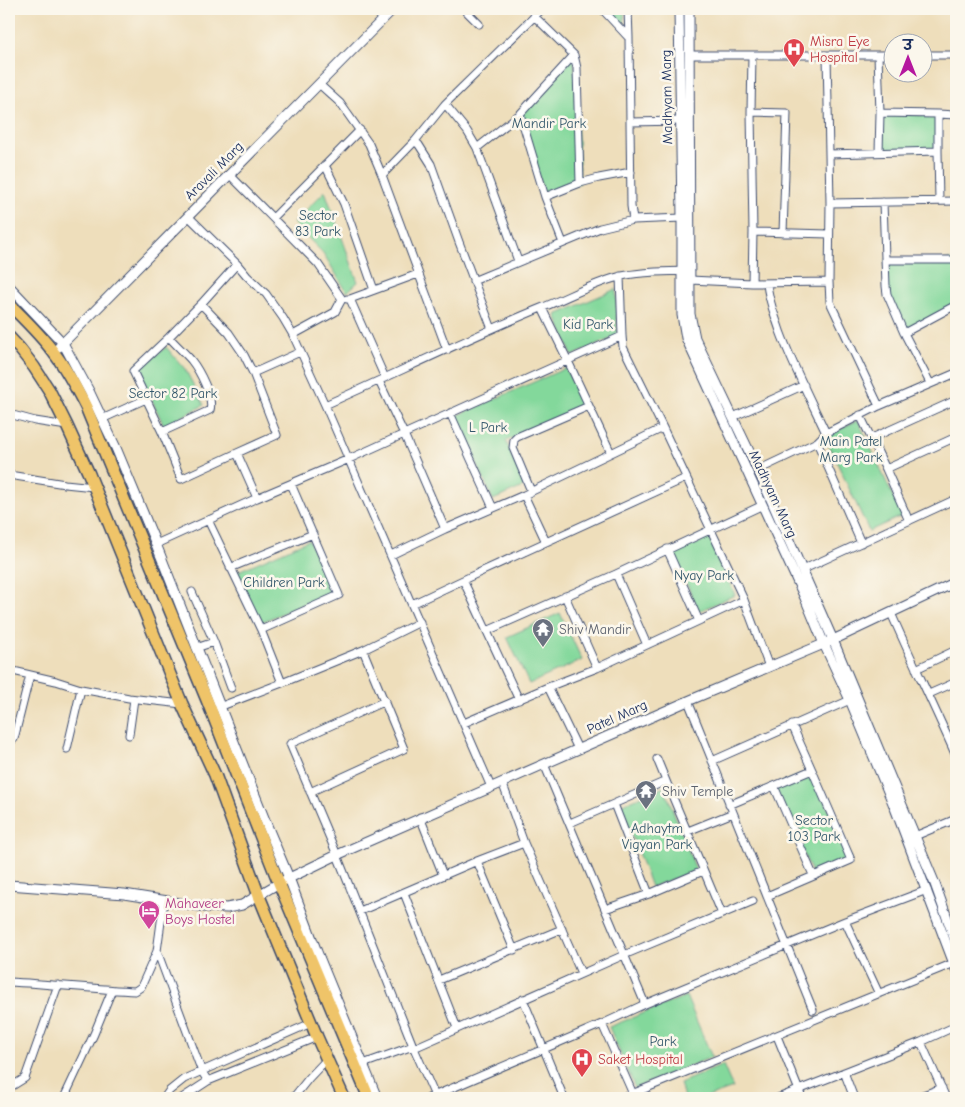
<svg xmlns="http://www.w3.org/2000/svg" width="965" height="1107" font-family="'Comic Neue','Playpen Sans Deva',sans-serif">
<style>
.green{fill:#83d89b;stroke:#4f847c}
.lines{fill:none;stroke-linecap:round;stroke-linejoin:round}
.minor-casing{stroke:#3b496c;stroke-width:9}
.tertiary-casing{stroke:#3b496c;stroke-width:11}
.trunk-casing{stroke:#3b496c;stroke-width:14}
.minor{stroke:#fff;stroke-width:7}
.tertiary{stroke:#fff;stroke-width:9}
.trunk{stroke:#efc469;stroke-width:11}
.labels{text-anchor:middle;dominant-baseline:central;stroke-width:5;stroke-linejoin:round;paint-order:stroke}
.health-label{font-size:14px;fill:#be3a42;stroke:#fbf7ec;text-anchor:start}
.street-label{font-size:14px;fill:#1b2f5e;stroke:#fbf7ec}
.park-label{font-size:14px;fill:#35596d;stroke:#fbf7ec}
.worship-label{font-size:14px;fill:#5b616d;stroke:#fbf7ec;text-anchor:start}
.hotel-label{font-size:14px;fill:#b23c85;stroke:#fbf7ec;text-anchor:start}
</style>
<rect width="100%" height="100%" fill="#fbf7ec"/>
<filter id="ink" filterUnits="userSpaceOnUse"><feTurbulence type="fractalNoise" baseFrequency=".02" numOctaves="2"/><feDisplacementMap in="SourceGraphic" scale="10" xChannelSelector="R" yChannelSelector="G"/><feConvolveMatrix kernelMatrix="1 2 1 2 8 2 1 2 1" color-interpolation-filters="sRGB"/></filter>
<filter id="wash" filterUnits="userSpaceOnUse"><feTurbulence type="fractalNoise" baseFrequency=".0096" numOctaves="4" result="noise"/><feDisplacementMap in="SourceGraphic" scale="20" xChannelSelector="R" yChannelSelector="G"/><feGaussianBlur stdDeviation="1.12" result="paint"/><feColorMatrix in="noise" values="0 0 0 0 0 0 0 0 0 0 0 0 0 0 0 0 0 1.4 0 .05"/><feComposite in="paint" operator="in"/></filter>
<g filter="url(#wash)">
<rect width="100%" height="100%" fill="#eedebb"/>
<path class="green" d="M 608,9 L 624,9 L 625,29 Z
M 574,55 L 580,183 L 545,197 L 520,114 Z
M 880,113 L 938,116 L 937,151 L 882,152 Z
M 325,191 L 358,282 L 347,292 L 323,253 L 293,223 Z
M 885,260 L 956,260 L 956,305 L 904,333 L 887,294 Z
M 616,289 L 617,336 L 572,356 L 556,315 Z
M 166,347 L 185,369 L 204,405 L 164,426 L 138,370 Z
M 566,368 L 583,407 L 506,441 L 525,486 L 493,500 L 456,416 Z
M 858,420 L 902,516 L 869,531 L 825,437 Z
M 709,538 L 735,595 L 699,611 L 673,554 Z
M 309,540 L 332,592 L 259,623 L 236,572 Z
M 560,613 L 582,660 L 529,684 L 507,637 Z
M 812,770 L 851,860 L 813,875 L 774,786 Z
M 664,787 L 696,870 L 651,887 L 620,805 Z
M 686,996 L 712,1057 L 635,1088 L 609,1027 Z
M 723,1065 L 733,1088 L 705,1098 L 684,1098 L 680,1083 Z"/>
</g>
<g filter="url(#ink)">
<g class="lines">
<g class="minor-casing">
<path id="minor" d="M 464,9 L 479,24
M 602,9 L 629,38 L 631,206 L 633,220
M 628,9 L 629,38
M 534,16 L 574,55 L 577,68 L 580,183
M 690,55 L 892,55
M 827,55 L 830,203 L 829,282 L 830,302 L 879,406
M 878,55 L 880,113 L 879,152
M 922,55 L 956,55
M 319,84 L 340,103 L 369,144 L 382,175 L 447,350
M 445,104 L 467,131 L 477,148 L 518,261
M 751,112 L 787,113 L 783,233
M 880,113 L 938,114
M 520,114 L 545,197 L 563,243
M 630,122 L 681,121
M 415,141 L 419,145 L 431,164 L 459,242 L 492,329
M 477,148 L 520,114 L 574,55
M 938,151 L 939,201
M 829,154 L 938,151 L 938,114 L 956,115
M 325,165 L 344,204 L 374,290
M 229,174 L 318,264 L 342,299 L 335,312 L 293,335
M 382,175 L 415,141 L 445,104 L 542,9
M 545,197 L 580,183 L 599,178 L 631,172
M 883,202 L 886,286 L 887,294 L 904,333 L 930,383
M 830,203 L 956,201
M 188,216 L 237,264 L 247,276 L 266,294 L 283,318 L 293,335 L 325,405 L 491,787
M 273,218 L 360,130
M 753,232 L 829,234
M 885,260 L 956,260
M 237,264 L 201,304 L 169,337 L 133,371 L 162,432 L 181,479 L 237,453
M 620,276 L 622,336 L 623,347 L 663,428 L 744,600 L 769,667
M 690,280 L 752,283 L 829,282
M 473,281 L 600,228 L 633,220 L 682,218
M 752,283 L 753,232 L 751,112 L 752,55
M 767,283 C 768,300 775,315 780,331 C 793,366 810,399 826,433
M 347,299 L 350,299 L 418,274
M 350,299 L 385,378
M 201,304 L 229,333 L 244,355 L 253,373 L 300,352
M 542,308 L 568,361 L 611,453
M 904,333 L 956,305
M 253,373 L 277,435 L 237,453 L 257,498 L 349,459 L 404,434 L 445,529
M 379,381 L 404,434 L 622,336
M 325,405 C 397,373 468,338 541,308 C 567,298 595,282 622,276 C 644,271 665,272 687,271
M 450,413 L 493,508
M 9,414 L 35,421 L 67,426
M 860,415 L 886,469 L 909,521
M 733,417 L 804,385
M 102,419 L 146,399
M 162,432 L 210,410 C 214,398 199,370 191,360 C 184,352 176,345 169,337
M 872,438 L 956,400
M 817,442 L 861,543
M 886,469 L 956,437
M 758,470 L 817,442 L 826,433 L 879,406 L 956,373
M 9,475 L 65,484 L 94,487
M 531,491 L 513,448 L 514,440 L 517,437 L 589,406
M 524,495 L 546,542
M 208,520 L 261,630 L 282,683 L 219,707
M 156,544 L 257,498
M 667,549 L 699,621
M 391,555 L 445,529 L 524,495 L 663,428
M 230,568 L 313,534
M 802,570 L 956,499
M 616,574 L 647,645
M 463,580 L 519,700
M 192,592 L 214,642 L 196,648
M 565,596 L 597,668
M 412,604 L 463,580 L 686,478
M 891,613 C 912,661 935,708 956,756
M 261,630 L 339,595 L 291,484
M 487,631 L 616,574 L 763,505
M 214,642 L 231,688
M 916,669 L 956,650
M 9,670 L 56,681 L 81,689 L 129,698 L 182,704
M 282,683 L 363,650 L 420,622
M 548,687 L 578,749
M 929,694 L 956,682
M 385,701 L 290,744 L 337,855 L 413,1046 L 435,1096
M 688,701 L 813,1010
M 464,723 L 548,687 L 597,668 L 744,600
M 792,725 L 812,770
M 129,735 L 134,699
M 949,738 L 956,735
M 14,739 L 30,675
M 67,749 L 81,689
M 657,759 L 666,781
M 712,761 L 850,700
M 544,764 L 645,1004
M 502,782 L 524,843 L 581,973
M 774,786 L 813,875
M 310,792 L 404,749 L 363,650
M 614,804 L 649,894
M 729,805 L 812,770 L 851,860 L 767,896
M 420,817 L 443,875
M 570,823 L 666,781 L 722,914
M 688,831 L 733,813
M 915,836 L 956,819
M 477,861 L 514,950
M 404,893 L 457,1028
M 605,909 L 649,894 L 703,871
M 360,911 L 477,861 L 524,843
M 845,921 L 879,994
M 157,951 L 202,1072 L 208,1081
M 439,980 L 562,929
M 9,982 C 51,984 93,989 135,991 L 141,987 L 157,951 L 164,900
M 523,999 L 564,1098
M 602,1024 L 633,1094
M 777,1036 L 802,1098
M 921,1042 L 946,1098
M 414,1048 L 624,955 L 753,901
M 363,1064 L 413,1046
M 844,1072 L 854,1098
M 9,1088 L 25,1078 L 58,985
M 64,1098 L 94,1034 L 112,990
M 164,1098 L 169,1091 L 184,1079 L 311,1023
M 182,1098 L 208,1081 L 317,1037
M 293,1098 L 309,1078 L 327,1059
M 429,1098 L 602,1024 L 645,1004 L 845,921 L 927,890
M 622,1098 L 954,963 L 956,961
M 778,1098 L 921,1042 L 956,1026
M 915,1098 L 942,1088"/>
</g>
<g class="tertiary-casing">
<path id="tertiary" d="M 679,9 L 682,218 L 682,315 L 686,338 L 805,598 L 824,644 L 850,700 L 895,808 L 956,969
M 689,9 L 690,314 L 695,338 L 758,470 L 833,640 L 935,884 L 956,943
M 9,286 L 63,343 L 89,391 L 116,448 L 156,544 L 268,828 L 289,878 L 317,952 L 377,1098
M 59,347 L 393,9
M 9,885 L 124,894 L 205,907 L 227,908 L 242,905 L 279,883 L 337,855 L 688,701 L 833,640 L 956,582"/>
</g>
<g class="trunk-casing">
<path id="trunk" d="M 9,304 C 24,319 41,335 54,353 C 67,369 76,388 86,407 L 207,700 L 279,883 L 369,1098
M 9,337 L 20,349 L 34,367 L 49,390 L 67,426 L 89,474 L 182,704 L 215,775 L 259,896 L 317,1037 L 344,1098"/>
</g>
<use href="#minor" class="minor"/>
<use href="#tertiary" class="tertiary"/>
<use href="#trunk" class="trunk"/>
</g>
</g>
<defs>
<g id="hospital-pin" transform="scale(1.125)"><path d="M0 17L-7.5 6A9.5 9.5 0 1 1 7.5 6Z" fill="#e0444e" stroke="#fbf7ec"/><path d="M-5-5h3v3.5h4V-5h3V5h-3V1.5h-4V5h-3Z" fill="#fff"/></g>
<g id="temple-pin" transform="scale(1.125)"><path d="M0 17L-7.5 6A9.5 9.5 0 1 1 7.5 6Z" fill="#6b7280" stroke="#fbf7ec"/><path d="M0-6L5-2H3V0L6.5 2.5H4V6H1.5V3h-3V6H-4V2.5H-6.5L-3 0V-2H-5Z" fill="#fff"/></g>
<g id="hotel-pin" transform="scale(1.125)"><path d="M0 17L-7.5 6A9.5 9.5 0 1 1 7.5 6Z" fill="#d1479c" stroke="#fbf7ec"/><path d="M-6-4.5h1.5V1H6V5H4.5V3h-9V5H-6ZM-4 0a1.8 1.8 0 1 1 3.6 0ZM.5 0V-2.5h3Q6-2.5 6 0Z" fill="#fff"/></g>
</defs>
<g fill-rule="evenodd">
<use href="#hospital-pin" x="794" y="49"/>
<use href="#temple-pin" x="543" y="629"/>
<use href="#temple-pin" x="646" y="791"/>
<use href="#hotel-pin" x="149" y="911"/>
<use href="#hospital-pin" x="582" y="1059"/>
</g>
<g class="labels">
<g class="health-label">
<text x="810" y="41">Misra Eye<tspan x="810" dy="16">Hospital</tspan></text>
<text x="598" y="1059">Saket Hospital</text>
</g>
<g class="street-label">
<text transform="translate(667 97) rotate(-91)">Madhyam Marg</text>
<text transform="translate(214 171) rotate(-45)">Aravali Marg</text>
<text transform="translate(773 494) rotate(65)">Madhyam Marg</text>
<text transform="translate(617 717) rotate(-24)">Patel Marg</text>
</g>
<g class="park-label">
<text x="549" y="123">Mandir Park</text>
<text x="318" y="215">Sector<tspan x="318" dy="16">83 Park</tspan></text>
<text x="588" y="324">Kid Park</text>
<text x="173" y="393">Sector 82 Park</text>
<text x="488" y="427">L Park</text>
<text x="851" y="441">Main Patel<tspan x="851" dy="16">Marg Park</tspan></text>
<text x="704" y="575">Nyay Park</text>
<text x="284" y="582">Children Park</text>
<text x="814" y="820">Sector<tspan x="814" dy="16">103 Park</tspan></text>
<text x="657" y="828">Adhaytm<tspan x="657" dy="16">Vigyan Park</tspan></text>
<text x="663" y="1041">Park</text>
</g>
<g class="worship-label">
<text x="559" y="629">Shiv Mandir</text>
<text x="662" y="791">Shiv Temple</text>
</g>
<g class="hotel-label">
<text x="165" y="903">Mahaveer<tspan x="165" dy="16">Boys Hostel</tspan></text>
</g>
</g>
<rect width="965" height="1107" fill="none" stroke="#fbf7ec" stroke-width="30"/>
<g transform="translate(908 58)"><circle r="24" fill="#fbf7ec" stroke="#a1a7b3"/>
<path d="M0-4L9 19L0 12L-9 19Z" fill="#b5179e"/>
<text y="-8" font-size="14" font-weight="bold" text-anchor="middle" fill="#1b2f5e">उ</text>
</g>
</svg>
